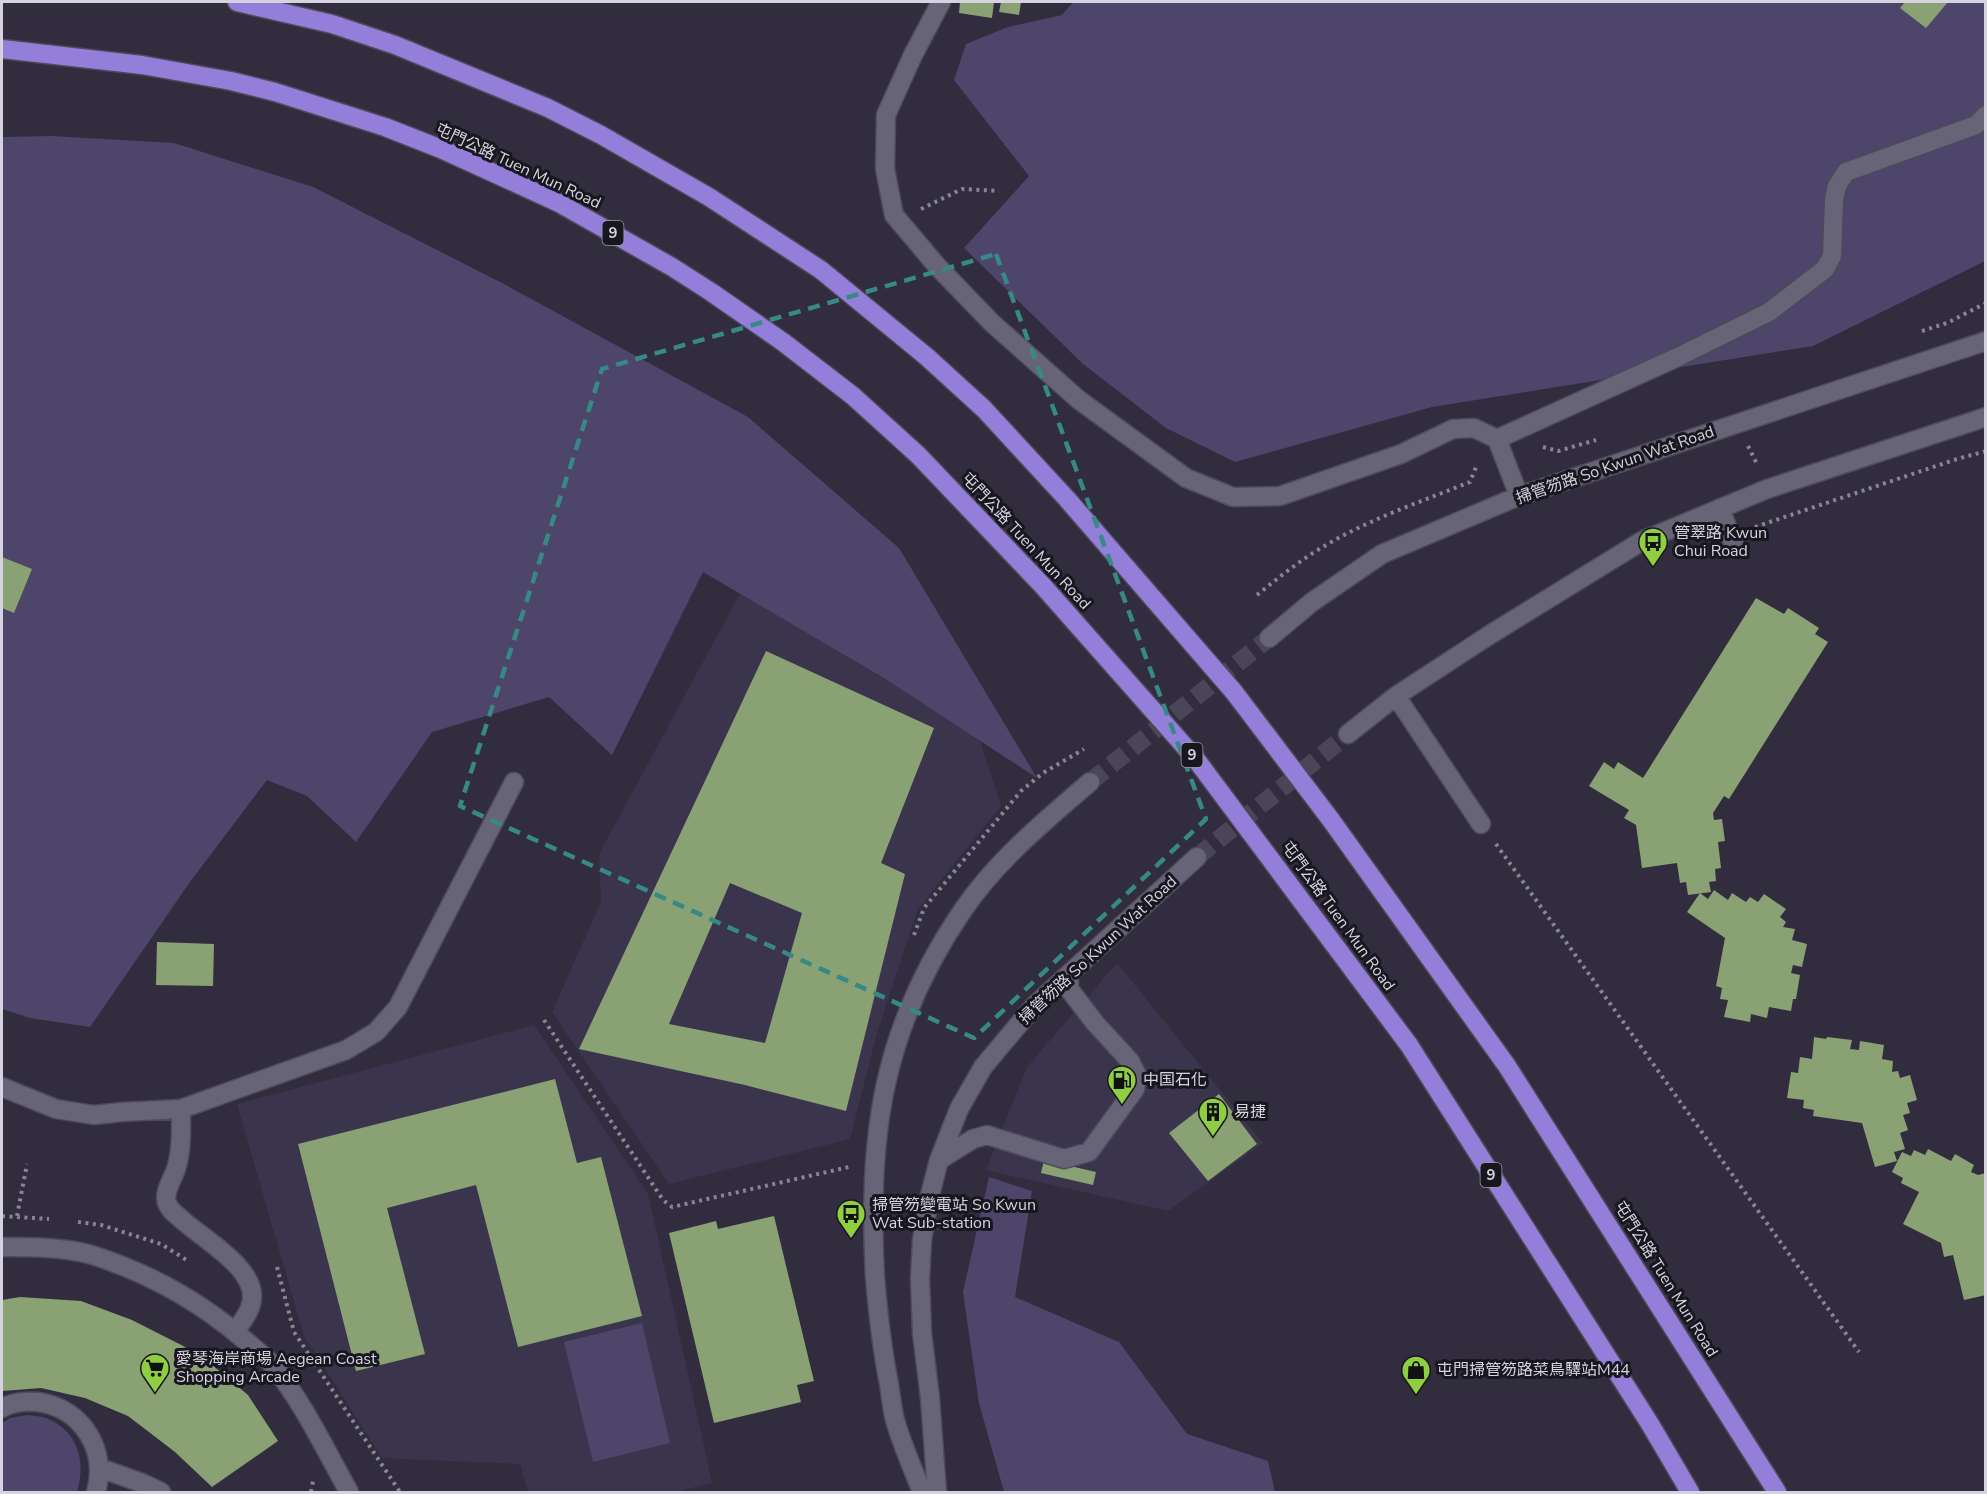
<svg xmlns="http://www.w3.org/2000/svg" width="1987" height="1494" font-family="'Nunito Sans','Noto Sans TC',sans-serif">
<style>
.built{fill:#3a354d}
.green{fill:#4d456a}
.building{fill:#8aa174;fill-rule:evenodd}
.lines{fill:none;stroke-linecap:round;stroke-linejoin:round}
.minor-tunnel{stroke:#4a4657;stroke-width:18;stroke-dasharray:18 9;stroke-linecap:butt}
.minor-casing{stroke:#4e4a59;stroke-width:21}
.highway-casing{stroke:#4e4a59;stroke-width:21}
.path{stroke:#888594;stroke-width:4;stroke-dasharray:3 4.5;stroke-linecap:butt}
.minor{stroke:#676478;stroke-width:18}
.highway{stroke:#937fd9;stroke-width:18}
.marked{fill:none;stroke:#378985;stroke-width:4.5;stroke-dasharray:12 8;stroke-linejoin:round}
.labels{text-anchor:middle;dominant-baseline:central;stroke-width:6;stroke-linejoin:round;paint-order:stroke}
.shield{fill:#18171f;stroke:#9c9ba5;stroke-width:1.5}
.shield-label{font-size:15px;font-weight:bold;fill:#d5d3df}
.street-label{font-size:16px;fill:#d5d3df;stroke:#18171f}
.poi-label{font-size:16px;fill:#d5d3df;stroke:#18171f;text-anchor:start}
</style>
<rect width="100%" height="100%" fill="#312d3f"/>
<path class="built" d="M 748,579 L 965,693 L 1001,806 L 918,909 L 877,1033 L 850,1139 L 669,1184 L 552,1012 L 601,902 L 599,854 Z
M 1117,963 L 1263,1143 L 1168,1211 L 986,1170 L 1027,1067 Z
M 534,1025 L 648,1194 L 712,1483 L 675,1492 L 528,1492 L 520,1464 L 382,1458 L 304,1336 L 237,1104 Z"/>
<path class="green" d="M 1073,2 L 1985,2 L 1985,261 L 1813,346 L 1432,407 L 1235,462 L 1166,428 L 1083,364 L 964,248 L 1029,176 L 954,80 L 966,44 L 1008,27 L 1062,15 Z
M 52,136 L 174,143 L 313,187 L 504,284 L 748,417 L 899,548 L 1037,778 L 884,678 L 703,572 L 612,755 L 549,697 L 432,732 L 356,842 L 307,796 L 267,780 L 190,882 L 90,1027 L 30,1018 L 2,1009 L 2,137 Z
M 989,1177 L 1032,1191 L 1015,1297 L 1119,1342 L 1187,1434 L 1268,1461 L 1275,1492 L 1004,1492 L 979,1403 L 963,1292 Z
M 642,1323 L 670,1443 L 593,1462 L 564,1342 Z
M 27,1415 C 33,1416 40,1416 46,1418 C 79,1431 86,1462 77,1492 L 2,1492 L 2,1423 L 10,1418 Z"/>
<path class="building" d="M 960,2 L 994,2 L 992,18 L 959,13 Z
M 1001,2 L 1021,2 L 1019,15 L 999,12 Z
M 1905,2 L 1948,2 L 1926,28 L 1900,8 Z
M 2,557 L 32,569 L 14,613 L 2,608 Z
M 1756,598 L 1784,614 L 1788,608 L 1819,628 L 1815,634 L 1828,642 L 1729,799 L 1724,796 L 1713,813 L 1714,820 L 1722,819 L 1725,841 L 1718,842 L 1721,868 L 1715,869 L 1716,881 L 1709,882 L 1711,892 L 1688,895 L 1686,882 L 1680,883 L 1677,863 L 1642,868 L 1636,825 L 1624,818 L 1629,810 L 1589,786 L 1604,762 L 1614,769 L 1618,762 L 1643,778 Z
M 766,651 L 934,728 L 881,863 L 905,874 L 846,1111 L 745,1085 L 579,1049 ZM 730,883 L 802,913 L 765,1043 L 669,1024 Z
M 1714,890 L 1728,900 L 1732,893 L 1746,902 L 1750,897 L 1758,902 L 1764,894 L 1786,909 L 1780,917 L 1786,922 L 1783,927 L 1795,929 L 1792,940 L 1807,944 L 1802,967 L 1793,965 L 1791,973 L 1800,975 L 1796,999 L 1793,999 L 1791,1011 L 1769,1007 L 1767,1018 L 1751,1014 L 1750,1022 L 1724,1017 L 1728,1000 L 1720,999 L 1722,988 L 1716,986 L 1725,938 L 1687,912 L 1700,893 L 1708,899 Z
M 157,942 L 214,944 L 213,986 L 156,985 Z
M 1814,1037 L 1826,1039 L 1827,1037 L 1852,1040 L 1850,1049 L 1859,1050 L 1860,1041 L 1884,1045 L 1882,1059 L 1893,1061 L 1892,1072 L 1898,1071 L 1900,1078 L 1910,1075 L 1917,1100 L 1907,1103 L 1910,1113 L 1903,1115 L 1908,1130 L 1900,1133 L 1905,1149 L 1894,1152 L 1897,1161 L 1875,1167 L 1862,1123 L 1813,1116 L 1814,1110 L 1803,1108 L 1804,1100 L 1787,1098 L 1791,1072 L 1798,1073 L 1800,1057 L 1812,1059 Z
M 555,1079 L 577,1163 L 601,1157 L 642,1316 L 518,1347 L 476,1185 L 387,1208 L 425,1354 L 356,1371 L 298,1144 Z
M 1219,1094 L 1257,1144 L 1208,1181 L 1169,1133 Z
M 1928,1149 L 1951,1161 L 1955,1154 L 1974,1165 L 1971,1172 L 1978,1175 L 1986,1173 L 1986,1295 L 1964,1300 L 1953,1255 L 1944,1257 L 1941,1243 L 1903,1224 L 1919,1192 L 1901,1183 L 1903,1178 L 1892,1172 L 1902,1152 L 1911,1156 L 1914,1150 L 1925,1155 Z
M 1044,1160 L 1096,1172 L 1093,1185 L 1041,1173 Z
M 774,1216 L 814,1381 L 797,1385 L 801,1402 L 714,1423 L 669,1233 L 716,1221 L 718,1229 Z
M 20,1297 L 81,1301 L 132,1320 L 199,1354 L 248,1395 L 278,1441 L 212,1487 L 175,1452 L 128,1416 L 85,1398 L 41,1388 L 2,1391 L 2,1300 Z"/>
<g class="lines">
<path class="minor-tunnel" d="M 1090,782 L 1269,638
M 1197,857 L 1348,734"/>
<g class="minor-casing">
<path id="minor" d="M 941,2 L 913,55 L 886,115 L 885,169 L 894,215 L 937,266 L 992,323 L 1079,400 L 1186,478 L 1233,497 L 1280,496 L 1401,454 L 1453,429 L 1474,428 L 1497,439 L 1519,496
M 1497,439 L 1680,356 L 1769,312 L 1825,269 L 1832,256 L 1834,200 L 1837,186 L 1846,172 L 1976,125 L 1986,115
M 1720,508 L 1735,548
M 1269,638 L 1312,602 L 1382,554 L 1519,496 L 1986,341
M 1396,696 L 1481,824
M 1348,734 L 1396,696 L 1491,634 L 1642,541 L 1767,489 L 1986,417
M 2,1087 L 56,1109 L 94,1115 L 122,1112 L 181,1109 L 346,1050 L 376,1032 L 398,1007 L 514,782
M 181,1109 C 181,1129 182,1150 176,1169 C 173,1179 163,1192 167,1203 C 169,1209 174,1213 179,1217 C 200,1238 261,1269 251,1304 C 249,1314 240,1324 235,1332
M 939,1160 L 973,1139 L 987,1135 L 1064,1159 L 1089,1152 L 1135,1089 L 1137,1075 L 1130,1061 L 1095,1023 L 1069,989 L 1069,974
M 2,1247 C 29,1247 66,1247 92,1255 C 149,1273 202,1303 247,1342 C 255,1349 264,1356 271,1363 C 303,1402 325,1449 349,1492
M 2,1408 C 12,1402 26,1401 38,1402 C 82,1408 108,1450 96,1492
M 100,1468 L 142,1483 L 161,1492
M 922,1492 C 913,1469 902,1445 895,1420 C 892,1409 891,1396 889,1384 C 882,1349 878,1313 875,1277 C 867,1137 882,1028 963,910 C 997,860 1045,821 1090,782
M 937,1492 L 930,1398 L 922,1333 L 920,1279 L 922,1240 L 930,1195 L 939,1160 L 959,1109 L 983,1067 L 1035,1005 L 1197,857"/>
</g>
<g class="highway-casing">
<path id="highway" d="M 237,2 L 332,24 L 395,45 L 548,108 L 601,135 L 709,197 L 821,270 L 927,357 L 984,409 L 1067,499 L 1234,692 L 1331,820 L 1507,1066 L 1777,1492
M 2,49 L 142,65 L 231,81 L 275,92 L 385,127 L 441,149 L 559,203 L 672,267 L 711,292 L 783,342 L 853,396 L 918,455 L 1043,586 L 1195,758 L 1409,1045 L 1650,1424 L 1690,1492"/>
</g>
<path class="path" d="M 921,209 L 962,189 L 999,191
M 1922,331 L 1947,323 L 1986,303
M 1748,446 L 1758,466
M 1543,447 L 1558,451 L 1596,440
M 1755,527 L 1957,459 L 1986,451
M 1257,595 C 1278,578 1298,562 1321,548 C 1367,520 1420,502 1470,482 L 1476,467
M 1496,844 L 1859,1352
M 914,935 L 924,908 L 1021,791 L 1043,773 L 1084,749
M 544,1020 L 663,1200 L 672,1207 L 849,1167
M 2,1216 L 49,1219
M 17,1216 L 27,1164
M 78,1222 L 101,1225 L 161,1244 L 188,1261
M 277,1267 L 294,1332 L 400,1492
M 311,1492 L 313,1481"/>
<use href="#minor" class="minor"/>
<use href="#highway" class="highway"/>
</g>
<path class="marked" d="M 996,254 L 1206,819 L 974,1038 L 460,806 L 602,369 Z"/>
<defs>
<g id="bus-pin" transform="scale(1.5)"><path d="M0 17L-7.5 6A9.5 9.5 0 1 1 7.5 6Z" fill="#8fcd41" stroke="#18171f"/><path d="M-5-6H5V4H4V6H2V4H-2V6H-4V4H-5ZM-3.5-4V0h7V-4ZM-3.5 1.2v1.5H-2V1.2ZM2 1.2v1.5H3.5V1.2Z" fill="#111"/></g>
<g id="fuel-pin" transform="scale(1.5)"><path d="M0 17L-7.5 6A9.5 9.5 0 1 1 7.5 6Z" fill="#8fcd41" stroke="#18171f"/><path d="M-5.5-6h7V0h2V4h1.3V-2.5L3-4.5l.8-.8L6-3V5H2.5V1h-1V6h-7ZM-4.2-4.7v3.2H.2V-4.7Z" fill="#111"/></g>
<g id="building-pin" transform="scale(1.5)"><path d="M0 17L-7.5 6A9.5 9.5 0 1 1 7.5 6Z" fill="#8fcd41" stroke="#18171f"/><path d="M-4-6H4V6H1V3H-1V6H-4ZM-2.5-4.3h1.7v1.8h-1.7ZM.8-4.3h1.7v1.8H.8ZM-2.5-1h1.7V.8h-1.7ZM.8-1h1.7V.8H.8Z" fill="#111"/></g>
<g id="supermarket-pin" transform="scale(1.5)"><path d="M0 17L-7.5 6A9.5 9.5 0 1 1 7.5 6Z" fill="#8fcd41" stroke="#18171f"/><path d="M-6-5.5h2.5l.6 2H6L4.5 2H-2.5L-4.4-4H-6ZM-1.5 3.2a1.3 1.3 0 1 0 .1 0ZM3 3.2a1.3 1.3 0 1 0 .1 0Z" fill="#111"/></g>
<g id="shop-pin" transform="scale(1.5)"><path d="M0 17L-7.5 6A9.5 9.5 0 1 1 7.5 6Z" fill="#8fcd41" stroke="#18171f"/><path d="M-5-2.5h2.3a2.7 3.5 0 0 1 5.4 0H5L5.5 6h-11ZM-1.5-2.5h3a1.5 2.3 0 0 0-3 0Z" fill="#111"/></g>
</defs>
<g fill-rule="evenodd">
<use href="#bus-pin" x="1653" y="542"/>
<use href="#fuel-pin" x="1122" y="1080"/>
<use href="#building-pin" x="1213" y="1112"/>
<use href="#bus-pin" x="851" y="1214"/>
<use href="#supermarket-pin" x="155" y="1368"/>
<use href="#shop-pin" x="1416" y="1370"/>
</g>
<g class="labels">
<g class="shield">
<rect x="602.5" y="221" width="21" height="24" rx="4.5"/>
<rect x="1181.5" y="743" width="21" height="24" rx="4.5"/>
<rect x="1480.5" y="1163" width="21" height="24" rx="4.5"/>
</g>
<g class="shield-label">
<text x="613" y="233">9</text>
<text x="1192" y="755">9</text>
<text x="1491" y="1175">9</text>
</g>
<g class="street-label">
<text transform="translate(518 166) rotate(25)">屯門公路 Tuen Mun Road</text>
<text transform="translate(1615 465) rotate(-19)">掃管笏路 So Kwun Wat Road</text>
<text transform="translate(1026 541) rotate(47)">屯門公路 Tuen Mun Road</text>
<text transform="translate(1338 916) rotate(54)">屯門公路 Tuen Mun Road</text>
<text transform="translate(1098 950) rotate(-43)">掃管笏路 So Kwun Wat Road</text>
<text transform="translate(1666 1279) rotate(58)">屯門公路 Tuen Mun Road</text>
</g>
<g class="poi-label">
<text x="1674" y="533">管翠路 Kwun<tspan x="1674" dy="18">Chui Road</tspan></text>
<text x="1143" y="1080">中国石化</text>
<text x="1234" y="1112">易捷</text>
<text x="872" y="1205">掃管笏變電站 So Kwun<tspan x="872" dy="18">Wat Sub-station</tspan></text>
<text x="176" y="1359">愛琴海岸商場 Aegean Coast<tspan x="176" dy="18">Shopping Arcade</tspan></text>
<text x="1437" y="1370">屯門掃管笏路菜鳥驛站M44</text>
</g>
</g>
<rect width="1987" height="1494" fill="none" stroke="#d5d3df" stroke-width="6"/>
</svg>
